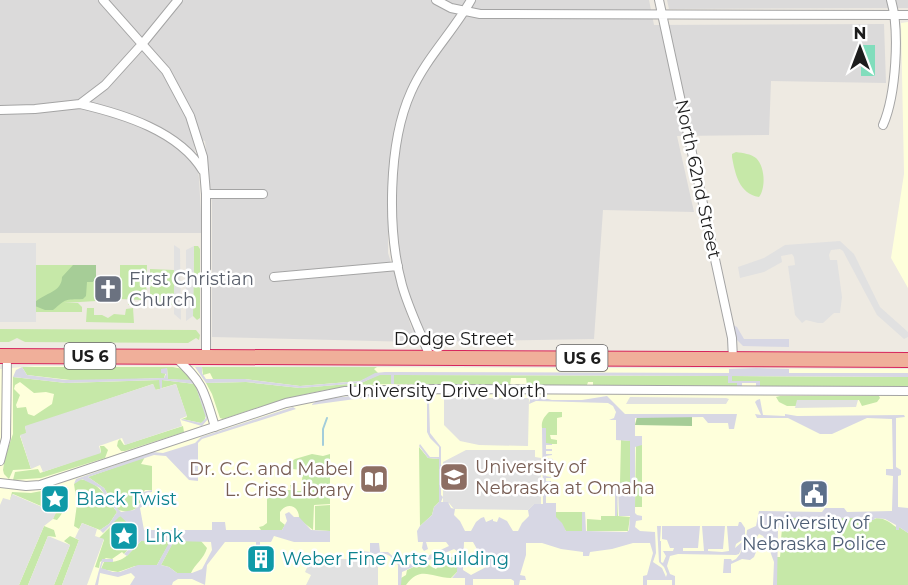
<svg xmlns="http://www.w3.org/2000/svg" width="908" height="585" font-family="Montserrat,sans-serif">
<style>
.residential{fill:#dbdada;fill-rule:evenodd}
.education{fill:#feffdb}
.grass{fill:#c6e8a8;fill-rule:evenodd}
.forest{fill:#a6cd97}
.pitch{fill:#81ddbc}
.parking{fill:#e1e1e1}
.plaza{fill:#d7d7e4;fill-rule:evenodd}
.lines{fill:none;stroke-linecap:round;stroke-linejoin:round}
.stream{stroke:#a3cddb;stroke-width:2}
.minor-casing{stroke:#a4a4a4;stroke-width:10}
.trunk-casing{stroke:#d6255d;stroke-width:16}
.minor{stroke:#fff;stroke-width:8}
.trunk{stroke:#f0af9a;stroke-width:14}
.labels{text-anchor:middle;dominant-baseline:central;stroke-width:5;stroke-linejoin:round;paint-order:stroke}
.shield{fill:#fff;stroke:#616161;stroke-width:1.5}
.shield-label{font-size:16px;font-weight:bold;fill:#1d1d1d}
.street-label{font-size:18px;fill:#1d1d1d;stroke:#fff}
.worship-label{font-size:18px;fill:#5b616d;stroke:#fff;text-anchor:start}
.education-label{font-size:18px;fill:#785e54;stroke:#fff;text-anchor:start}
.culture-label{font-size:18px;fill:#0d838f;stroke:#fff;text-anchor:start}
.service-label{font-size:18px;fill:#4e5e75;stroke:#fff}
</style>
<rect width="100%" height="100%" fill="#eeeae2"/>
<path class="residential" d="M 0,0 L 649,0 L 654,25 L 884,24 L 886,83 L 771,81 L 769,135 L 677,136 L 694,212 L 603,210 L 594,339 L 415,342 L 212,337 L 212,202 L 205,141 L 193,138 L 199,178 L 202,233 L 0,233 ZM 388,214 L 389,214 L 413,333 L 388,253 Z
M 667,0 L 908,0 L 908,8 L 669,9 Z"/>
<path class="education" d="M 908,22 L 908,288 L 891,258 L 904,174 L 901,23 Z
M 35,366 L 908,369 L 908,585 L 0,585 L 0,369 Z"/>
<path class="grass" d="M 736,152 C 743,153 751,154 756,158 C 765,166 766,188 759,197 C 739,194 735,173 732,157 L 732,154 Z
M 194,246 L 198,246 L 200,249 L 200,318 L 197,320 L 193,316 Z
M 36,265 L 96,265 L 96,301 L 64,303 L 78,303 L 82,307 L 82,312 L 36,312 Z
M 120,265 L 147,265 L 146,305 L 128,305 L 129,303 L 141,303 L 142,300 L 120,299 Z
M 150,269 L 174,270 L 174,305 L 150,305 Z
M 87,308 L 94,308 L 94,315 L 102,315 L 108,318 L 114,314 L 125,315 L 126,309 L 133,308 L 134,323 L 86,322 Z
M 0,329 L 196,330 L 200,335 L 199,340 L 196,338 L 188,343 L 25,342 L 17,338 L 9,342 L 0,342 Z
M 22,367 L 173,367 L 183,369 L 193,381 L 168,379 L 167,368 L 164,378 L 79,381 L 27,375 Z
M 202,367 L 377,367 L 374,369 L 378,373 L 360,381 L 300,386 L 245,379 L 213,379 L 210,373 L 203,375 Z
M 378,375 L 391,375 L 391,384 C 326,385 283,399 223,419 L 220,418 L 212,394 L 206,383 L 246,382 L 300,388 L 361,383 Z
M 394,375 L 728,376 L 729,383 L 738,383 L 737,386 L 593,385 L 593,382 L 588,382 L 587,385 L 527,385 L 526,378 L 511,378 L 510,385 L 394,384 Z
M 732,376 L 908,377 L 908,386 L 760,386 L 760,381 L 732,381 Z
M 13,377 L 66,383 L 160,380 L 160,389 L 155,390 L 153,384 L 25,427 L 27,433 L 20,436 L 31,469 L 13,470 L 9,479 L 4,474 L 3,470 L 5,457 L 13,434 ZM 20,382 L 34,393 L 46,392 L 54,394 L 52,404 L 34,416 L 28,414 L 26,407 L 17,408 L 16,405 L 20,395 L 14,389 L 15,385 Z
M 162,380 L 195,384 L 206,415 L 204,422 L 201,423 L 182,419 L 187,417 L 176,384 L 162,388 Z
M 780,396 L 879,396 L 880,398 L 877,402 L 862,406 L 859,400 L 798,400 L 796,406 L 787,406 L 779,402 L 776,397 Z
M 549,412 L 562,412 L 562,417 L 557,418 L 557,435 L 550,435 L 551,439 L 557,440 L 557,444 L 546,444 L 546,428 L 542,428 C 541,421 544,417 549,412 Z
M 183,426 L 184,432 L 125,451 L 121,451 L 117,446 L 118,441 L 120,439 L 124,445 Z
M 621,440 L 630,441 L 630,483 L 620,483 Z
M 636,445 L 642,445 L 642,507 L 635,507 Z
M 100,446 L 104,446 L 108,450 L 105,458 L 41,478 L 13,480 L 15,472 L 38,469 L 40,473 L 101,452 Z
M 419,447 L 428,458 L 439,459 L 439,502 L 434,507 L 432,515 L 420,526 Z
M 312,454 L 323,456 L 330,454 L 330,504 L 314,505 L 313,530 L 299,519 C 300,506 287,501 280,512 L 280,521 L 285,525 L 282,530 L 261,530 L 259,527 L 263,526 L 267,523 L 267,490 L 291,490 L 290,485 L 292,485 L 294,491 L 301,491 L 303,470 L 292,469 L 290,463 L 295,459 Z
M 145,457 L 141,464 L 152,466 L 152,490 L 145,490 L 142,495 L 139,494 L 138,499 L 141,500 L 141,503 L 136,504 L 137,508 L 128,512 L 118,510 L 104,488 L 88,477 Z
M 80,479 C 100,482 106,498 117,512 L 109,524 L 100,530 L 82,523 L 79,529 L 74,526 L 77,504 L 74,484 Z
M 57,488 L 62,492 C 66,503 64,513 57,520 L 53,519 L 55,512 L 13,494 L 10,500 L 12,492 L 31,493 Z
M 617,499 L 618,516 L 630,517 L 628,531 L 587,531 L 587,519 L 601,520 L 601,516 L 617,516 Z
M 330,505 L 330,531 L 315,530 L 315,506 Z
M 556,512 L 582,512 L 582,531 L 566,531 L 556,518 Z
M 121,516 L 133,528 L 134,531 L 131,530 L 125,532 L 120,528 L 116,531 L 118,541 L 121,544 L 126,541 L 132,545 L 124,554 L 122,552 L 112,559 L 106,558 L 100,562 L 99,568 L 95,567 L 104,540 L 99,538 L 111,526 L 116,517 Z
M 787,518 L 789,520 L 792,518 L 809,518 L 809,520 L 811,518 L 824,518 L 825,520 L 827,518 L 838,518 L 839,520 L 841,518 L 854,518 L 855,520 L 858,518 L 871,518 L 871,520 C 881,515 888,521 896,527 L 896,530 L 899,527 L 908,533 L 908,585 L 777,585 L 777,557 L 780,557 C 782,544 779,528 787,518 Z
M 44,526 L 54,530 L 56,537 L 48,536 L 28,585 L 19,585 Z
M 70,536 L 79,540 L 62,585 L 54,585 L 70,545 L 64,541 Z
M 141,541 L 170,542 L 157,565 L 135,566 L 118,572 L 101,569 L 104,562 C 125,563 128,554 141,541 Z
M 176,541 L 201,541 L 207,548 C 204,559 195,564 191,573 L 177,573 L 169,567 L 161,565 L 173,542 Z
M 457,555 L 457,572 L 451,578 C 431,578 421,565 406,585 L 401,585 L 401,578 L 406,575 L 407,570 L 427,561 L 430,566 L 436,569 L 444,560 Z"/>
<path class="forest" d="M 73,265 L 96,265 L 96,278 L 93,282 L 87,282 L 86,296 L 83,299 C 63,300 68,298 53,310 L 45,310 L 35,306 L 35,302 C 45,293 62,292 62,277 Z
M 637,417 L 692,417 L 692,426 L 635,425 Z"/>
<path class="pitch" d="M 861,45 L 875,45 L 875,76 L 861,76 Z"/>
<path class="parking" d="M 840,241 L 854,254 L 880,307 L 908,332 L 908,337 L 904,339 L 877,315 L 843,251 L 840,249 L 831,250 L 829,255 L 830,260 L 837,260 L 842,297 L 840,313 L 834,313 L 823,323 L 818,323 L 806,320 L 802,323 L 795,315 L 788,266 L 795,265 L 794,257 L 792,254 L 781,256 L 782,262 L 764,272 L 740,278 L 738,267 L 764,258 L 785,245 Z
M 0,243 L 36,243 L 36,322 L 0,322 Z
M 174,245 L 180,249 L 181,320 L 174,314 Z
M 194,246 L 193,316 L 186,321 L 186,250 Z
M 153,384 L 156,390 L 176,384 L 187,416 L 180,419 L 182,426 L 125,445 L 122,438 L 99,446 L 101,453 L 43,472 L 40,465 L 31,469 L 20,435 L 26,433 L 25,426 Z
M 630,397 L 726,398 L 729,399 L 726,404 L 626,404 Z
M 444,398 L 529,398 L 528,446 L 479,445 L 460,441 L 444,425 Z
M 797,400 L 858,400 L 856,407 L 795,408 Z
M 466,450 L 535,450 L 535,457 L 541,458 L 541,462 L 534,463 L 534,468 L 535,470 L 541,470 L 541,504 L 534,504 L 528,510 L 454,509 L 449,503 L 443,502 L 443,462 Z
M 12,494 L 56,513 L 53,519 L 44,526 L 19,585 L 0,585 L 0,505 L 3,498 L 10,500 Z
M 82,523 L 97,529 L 95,536 L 104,539 L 87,585 L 62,585 L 79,540 L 75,538 Z
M 48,536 L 70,545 L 54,585 L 28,585 Z
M 311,559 L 316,561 L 317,559 L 378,559 L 378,585 L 306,585 L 311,575 L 305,572 Z"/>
<path class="plaza" d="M 733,325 L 737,327 L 744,339 L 789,339 L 789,347 L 743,346 L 735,338 Z
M 22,367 L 27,375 L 66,380 L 164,378 L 166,374 L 161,373 L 161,369 L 167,368 L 168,379 L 195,380 L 208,419 L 202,426 L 181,420 L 182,419 L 201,423 L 206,418 L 195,384 L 162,380 L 162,388 L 160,389 L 159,380 L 66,383 L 13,377 L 16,370 Z
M 195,367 L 202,367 L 202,373 L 206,379 L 245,379 L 300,386 L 360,381 L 375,373 L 385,372 L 729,373 L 729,369 L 756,368 L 789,369 L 789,373 L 908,373 L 908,377 L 732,376 L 732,381 L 760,381 L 760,386 L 756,386 L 756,383 L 742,383 L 742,386 L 737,386 L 737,383 L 728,383 L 728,376 L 394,375 L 394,384 L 391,384 L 391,375 L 380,375 L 361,383 L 300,388 L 246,382 L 206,383 Z
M 422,394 L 429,400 L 430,433 L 441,447 L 441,485 L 443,485 L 443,488 L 441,488 L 441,495 L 443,497 L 441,502 L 448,502 L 451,508 L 455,509 L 454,515 L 460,521 L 465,531 L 471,531 L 476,522 L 481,518 L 484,517 L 486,522 L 493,519 L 493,521 L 497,522 L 499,517 L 507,521 L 513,531 L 518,531 L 522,523 L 529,516 L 528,510 L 534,504 L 543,504 L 542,428 L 546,428 L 546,443 L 552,444 L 552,445 L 546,445 L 546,449 L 552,449 L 552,451 L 546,451 L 546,454 L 552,454 L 552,455 L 546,456 L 546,458 L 553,459 L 553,473 L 546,474 L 546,476 L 551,477 L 551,478 L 546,478 L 546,481 L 551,481 L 551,483 L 546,483 L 546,487 L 551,487 L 551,489 L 546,489 L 546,503 L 556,503 L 556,517 L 562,523 L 566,531 L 582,531 L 582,512 L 585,512 L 586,531 L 627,532 L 629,530 L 630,516 L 619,516 L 618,488 L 617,516 L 615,516 L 615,483 L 630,482 L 630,441 L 616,440 L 616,420 L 609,420 L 614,418 L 616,412 L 613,406 L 608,403 L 536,401 L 529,404 L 531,395 L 552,400 L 582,400 L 607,396 L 625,414 L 737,414 L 734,429 L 729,429 L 728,423 L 708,423 L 703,417 L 635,418 L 635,436 L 642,436 L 642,445 L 635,447 L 635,513 L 637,515 L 642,516 L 642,520 L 636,521 L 635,527 L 640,531 L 655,532 L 656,553 L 653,562 L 662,568 L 666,577 L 667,574 L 664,567 L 659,562 L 657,526 L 661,526 L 660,541 L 661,541 L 661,562 L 663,563 L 666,556 L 663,551 L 673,551 L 674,548 L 670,548 L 667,540 L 662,539 L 662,526 L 700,526 L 698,548 L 683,548 L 683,551 L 704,551 L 702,526 L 725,526 L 723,549 L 708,549 L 708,551 L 722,552 L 729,551 L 727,526 L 738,526 L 739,522 L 741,522 L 745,528 L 745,538 L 736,544 L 735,548 L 742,542 L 746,540 L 747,530 L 756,526 L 759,511 L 822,512 L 825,508 L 844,508 L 847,512 L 892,511 L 893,476 L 886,475 L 886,469 L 893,469 L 892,419 L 867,418 L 832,434 L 820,434 L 788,418 L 757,418 L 755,414 L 761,415 L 755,402 L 757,400 L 760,399 L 763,415 L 785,416 L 785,414 L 797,416 L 904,415 L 905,417 L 896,418 L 896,467 L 901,470 L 901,475 L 898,476 L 898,507 L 908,508 L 908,533 L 899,527 L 899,530 L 896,530 L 896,525 L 885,519 L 875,518 L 874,520 L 871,520 L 871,518 L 854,520 L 854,518 L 842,518 L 841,520 L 838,520 L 838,518 L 824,520 L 824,518 L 812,518 L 811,520 L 808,520 L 808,518 L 792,518 L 789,520 L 788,518 L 782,518 L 778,529 L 777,585 L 773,585 L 774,562 L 767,543 L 763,536 L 759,534 L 754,541 L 756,552 L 754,557 L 750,560 L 742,559 L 731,564 L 731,573 L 723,573 L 724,559 L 731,559 L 732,561 L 736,559 L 740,554 L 742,547 L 739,554 L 736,555 L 678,554 L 670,556 L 667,566 L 670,574 L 675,576 L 675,585 L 672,585 L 672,580 L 647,580 L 647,585 L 643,585 L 643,576 L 647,575 L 653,553 L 650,543 L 633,543 L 612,549 L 590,552 L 589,556 L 583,556 L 583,552 L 561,549 L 542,543 L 526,543 L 526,555 L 520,575 L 525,576 L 526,580 L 520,580 L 519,585 L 514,585 L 514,581 L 511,579 L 473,579 L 473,585 L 465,585 L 465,578 L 452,578 L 457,572 L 457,551 L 454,549 L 402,572 L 401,585 L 398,585 L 398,565 L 390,556 L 386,554 L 354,554 L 353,550 L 370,552 L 370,543 L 379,543 L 380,552 L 388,552 L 402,565 L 408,565 L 449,546 L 446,542 L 426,542 L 428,549 L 424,551 L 422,548 L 423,542 L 418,542 L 417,531 L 420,526 L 432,515 L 434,507 L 439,502 L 439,459 L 428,458 L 419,446 L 420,444 L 430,457 L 439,457 L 439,447 L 430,438 L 427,432 L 427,400 L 423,397 L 370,397 L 311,405 L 318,400 L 358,395 ZM 464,542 L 473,542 L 478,551 L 489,557 L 488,566 L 471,575 L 463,570 Z
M 293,407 L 296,409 L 202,439 L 198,443 L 198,481 L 189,480 L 166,456 L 154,455 L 88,477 L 104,488 L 115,506 L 121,512 L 134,510 L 141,503 L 143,492 L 152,490 L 152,492 L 145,493 L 144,497 L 145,500 L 152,504 L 152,507 L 145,504 L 140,508 L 144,530 L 212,530 L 212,522 L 225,522 L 226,530 L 282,530 L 287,521 L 285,514 L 289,512 L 294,517 L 299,517 L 311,530 L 330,531 L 330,542 L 294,542 L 274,536 L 271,542 L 260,542 L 260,545 L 256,545 L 256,542 L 225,542 L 207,565 L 205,585 L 192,579 L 178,579 L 173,582 L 172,585 L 130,585 L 135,577 L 131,573 L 118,577 L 100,573 L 98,585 L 95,585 L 102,559 L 113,559 L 113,562 L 103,562 L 101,568 L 113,572 L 120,572 L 138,565 L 157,565 L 170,541 L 141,541 L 127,556 L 124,554 L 134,544 L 133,528 L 120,516 L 103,533 L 100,530 L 109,524 L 117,512 L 100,488 L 82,479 L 74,484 L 76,479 L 153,452 L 163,453 L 195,443 L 201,437 ZM 174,541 L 211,542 L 212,550 L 202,569 L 192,573 L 177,573 L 169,567 L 161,565 Z"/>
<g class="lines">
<path class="stream" d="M 323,445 L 323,429 L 327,418"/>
<g class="minor-casing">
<path id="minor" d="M 103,0 L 166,71 L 190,116 L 203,157 L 206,194 L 206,357
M 436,0 L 451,8 L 480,14 L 908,15
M 659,0 L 732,338 L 733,359
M 80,104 C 123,114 179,131 203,171
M 0,110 L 35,109 L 80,104 L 105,85 L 143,43 L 178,0
M 883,125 C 896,95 900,31 891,0
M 206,194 L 263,194
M 274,277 L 398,266
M 174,356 C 203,382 204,390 215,427
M 430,357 C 421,333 409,310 402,285 C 387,231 388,143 411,92 C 426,58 453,32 471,0
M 0,461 L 6,438 L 7,356
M 0,483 L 26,486 L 40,485 L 286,403 L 345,391 L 435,389 L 908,391"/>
</g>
<g class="trunk-casing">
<path id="trunk" d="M 0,356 L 908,360"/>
</g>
<use href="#minor" class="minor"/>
<use href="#trunk" class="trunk"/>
</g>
<defs>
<g id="church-square" transform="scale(1.5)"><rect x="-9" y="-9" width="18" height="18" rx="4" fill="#6b7280" stroke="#fff"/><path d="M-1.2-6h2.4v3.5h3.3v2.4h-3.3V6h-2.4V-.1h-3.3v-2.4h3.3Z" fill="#fff"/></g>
<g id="university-square" transform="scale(1.5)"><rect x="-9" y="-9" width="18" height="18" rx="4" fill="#8d6e63" stroke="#fff"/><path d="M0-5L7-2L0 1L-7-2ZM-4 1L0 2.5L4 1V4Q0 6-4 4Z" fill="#fff"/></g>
<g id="library-square" transform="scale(1.5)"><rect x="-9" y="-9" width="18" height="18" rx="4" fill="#8d6e63" stroke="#fff"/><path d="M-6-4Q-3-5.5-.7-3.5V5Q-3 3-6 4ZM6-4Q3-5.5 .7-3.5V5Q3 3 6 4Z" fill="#fff"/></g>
<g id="civic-square" transform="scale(1.5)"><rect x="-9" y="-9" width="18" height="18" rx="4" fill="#5c6f8a" stroke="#fff"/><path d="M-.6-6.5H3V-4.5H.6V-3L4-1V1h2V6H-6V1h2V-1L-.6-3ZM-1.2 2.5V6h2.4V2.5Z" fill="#fff"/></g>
<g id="sight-square" transform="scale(1.5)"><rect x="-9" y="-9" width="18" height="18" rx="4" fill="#0f9aa8" stroke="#fff"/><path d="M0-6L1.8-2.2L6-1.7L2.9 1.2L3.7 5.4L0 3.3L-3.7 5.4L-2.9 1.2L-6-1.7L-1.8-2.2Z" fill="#fff"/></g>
<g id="building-square" transform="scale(1.5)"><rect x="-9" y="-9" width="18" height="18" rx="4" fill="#0f9aa8" stroke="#fff"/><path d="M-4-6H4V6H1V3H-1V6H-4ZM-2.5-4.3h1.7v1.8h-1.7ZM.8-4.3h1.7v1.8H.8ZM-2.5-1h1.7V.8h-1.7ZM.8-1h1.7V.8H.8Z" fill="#fff"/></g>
</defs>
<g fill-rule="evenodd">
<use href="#church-square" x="108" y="289"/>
<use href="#university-square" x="454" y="477"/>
<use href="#library-square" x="374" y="479"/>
<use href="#civic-square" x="814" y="494"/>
<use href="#sight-square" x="55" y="499"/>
<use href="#sight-square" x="124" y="536"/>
<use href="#building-square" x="261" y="559"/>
</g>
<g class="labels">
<g class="shield">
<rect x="64.5" y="343" width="51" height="26" rx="4.5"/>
<rect x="556.5" y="345" width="51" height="26" rx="4.5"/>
</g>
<g class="shield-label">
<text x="90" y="356">US 6</text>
<text x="582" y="358">US 6</text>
</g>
<g class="street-label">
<text transform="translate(698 179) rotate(78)">North 62nd Street</text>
<text x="454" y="339">Dodge Street</text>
<text x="447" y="391">University Drive North</text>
</g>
<g class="worship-label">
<text x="129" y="279">First Christian<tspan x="129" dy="21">Church</tspan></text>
</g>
<g class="education-label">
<text x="475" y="467">University of<tspan x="475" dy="21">Nebraska at Omaha</tspan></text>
<text x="353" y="469" text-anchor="end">Dr. C.C. and Mabel<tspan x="353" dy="21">L. Criss Library</tspan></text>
</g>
<g class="culture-label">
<text x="76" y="499">Black Twist</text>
<text x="145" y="536">Link</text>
<text x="282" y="559">Weber Fine Arts Building</text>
</g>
<g class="service-label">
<text x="814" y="523">University of<tspan x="814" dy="21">Nebraska Police</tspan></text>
</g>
</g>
<g transform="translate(860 48)" stroke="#ffffff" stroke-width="4.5" paint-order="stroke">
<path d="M0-4.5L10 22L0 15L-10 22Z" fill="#1d1d1d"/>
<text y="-9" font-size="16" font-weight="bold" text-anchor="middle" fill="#1d1d1d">N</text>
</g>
</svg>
